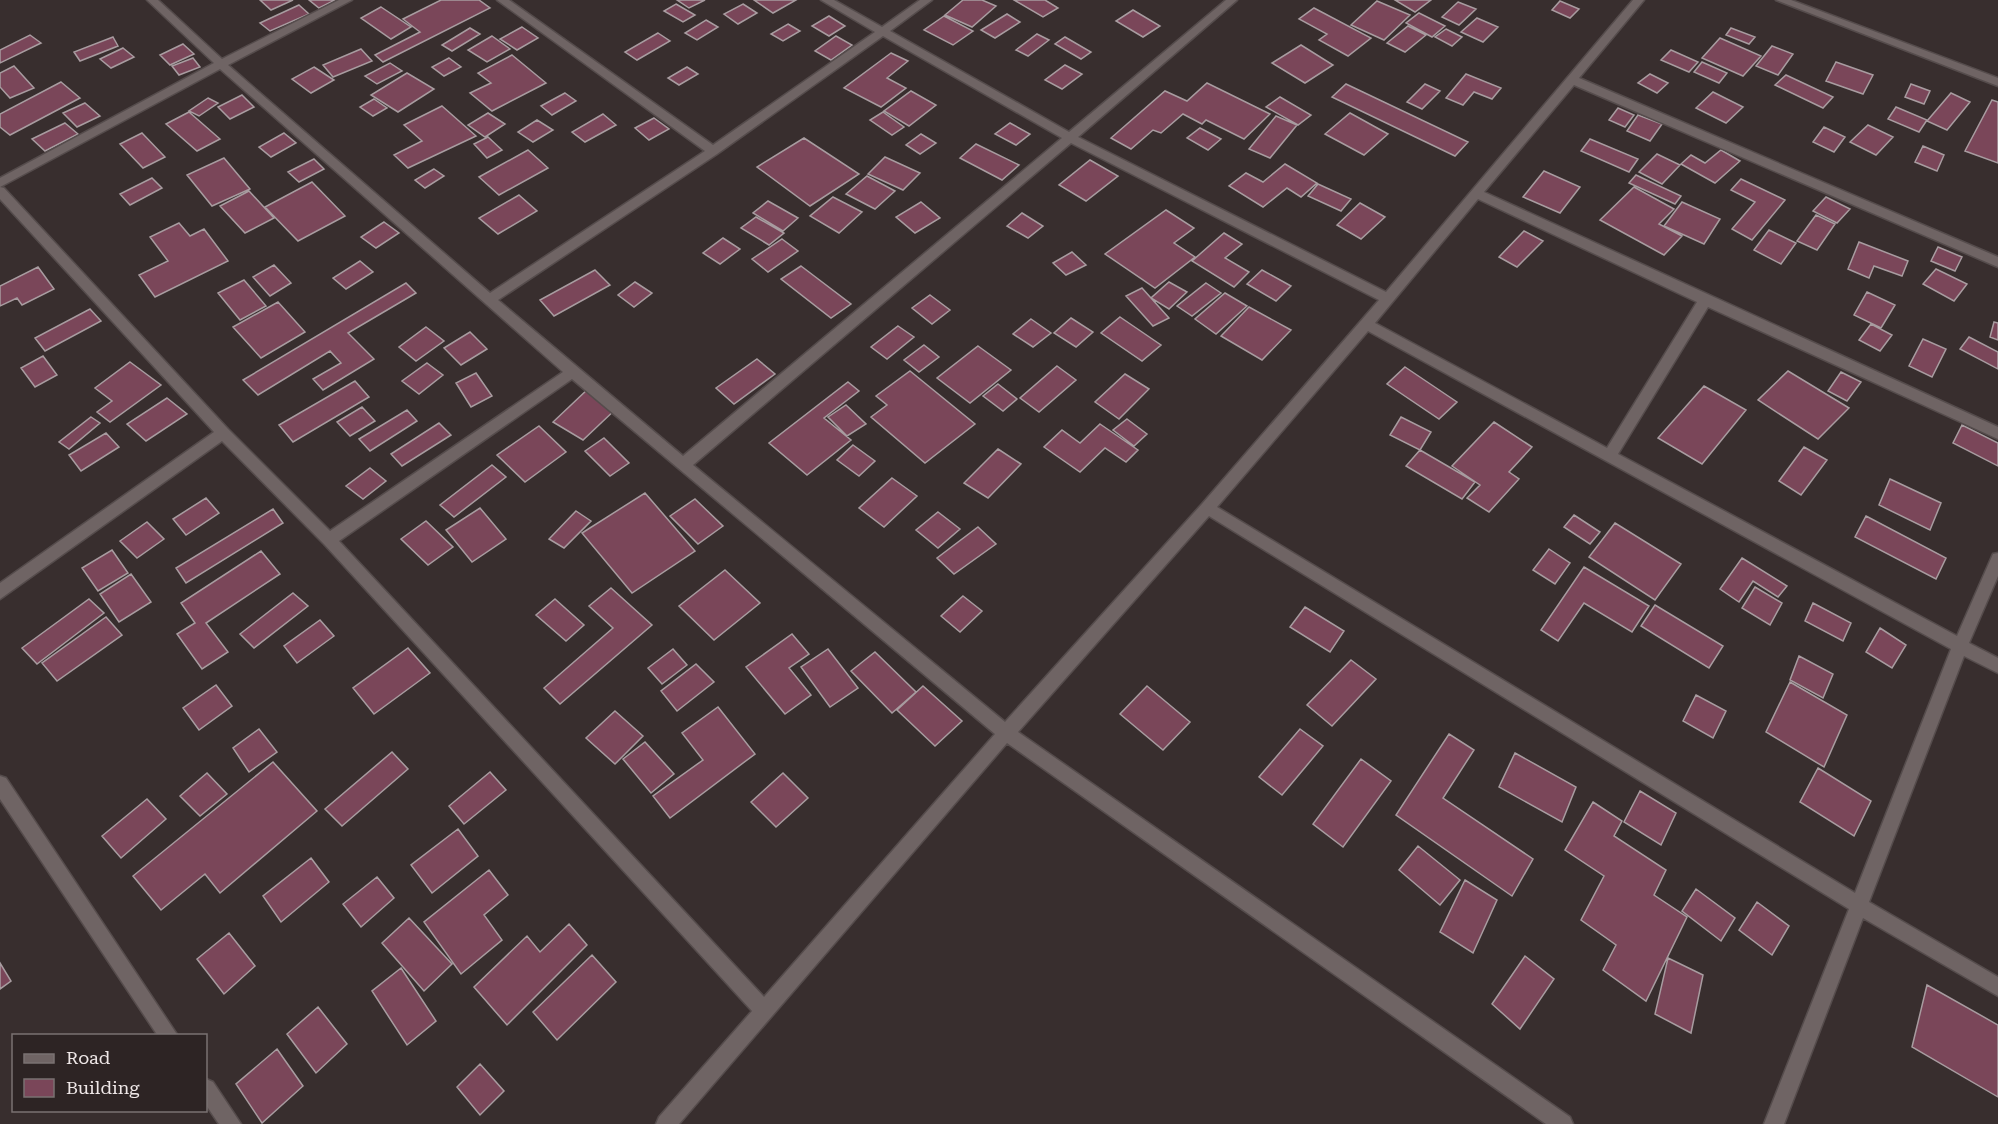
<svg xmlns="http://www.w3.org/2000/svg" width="1998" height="1124" font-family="'Roboto Serif',serif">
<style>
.building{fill:#7a4659;stroke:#a89ca0;stroke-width:1.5}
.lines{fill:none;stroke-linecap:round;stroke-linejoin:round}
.street-casing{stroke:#554c4c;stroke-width:3}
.street{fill:#6f6464;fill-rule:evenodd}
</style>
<rect width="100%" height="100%" fill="#382e2e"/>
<path class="building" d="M 260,0 L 293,0 L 271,10 Z
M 309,0 L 335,0 L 319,8 Z
M 441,0 L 479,0 L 490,8 L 383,62 L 375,55 L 420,32 L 403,19 Z
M 677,0 L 705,0 L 689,8 Z
M 754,0 L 796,0 L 773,13 Z
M 963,0 L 982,0 L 996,6 L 972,27 L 945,15 Z
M 1014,0 L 1045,0 L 1058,8 L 1043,17 Z
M 1395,0 L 1431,0 L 1415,12 Z
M 1377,1 L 1410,15 L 1384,40 L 1351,25 Z
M 1560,1 L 1579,9 L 1570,18 L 1552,10 Z
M 1458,2 L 1476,9 L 1459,25 L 1442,17 Z
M 676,4 L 695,15 L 683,22 L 664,11 Z
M 743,4 L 757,13 L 738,24 L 724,14 Z
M 299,5 L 309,14 L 270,31 L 260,23 Z
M 381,7 L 411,27 L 391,39 L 361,18 Z
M 1314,8 L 1371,38 L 1348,56 L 1319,40 L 1327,34 L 1299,19 Z
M 1133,10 L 1160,26 L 1143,37 L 1116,21 Z
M 1419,13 L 1445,26 L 1432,37 L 1406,23 Z
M 1007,14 L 1020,22 L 995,38 L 981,30 Z
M 829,16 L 845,26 L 829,36 L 812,26 Z
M 944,16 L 973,31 L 953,45 L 924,30 Z
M 1477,18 L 1498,27 L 1483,42 L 1461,32 Z
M 706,20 L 718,27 L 697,40 L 685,33 Z
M 788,24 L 800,31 L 783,41 L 771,34 Z
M 1408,26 L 1426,35 L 1405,52 L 1387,43 Z
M 522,27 L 538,38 L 517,50 L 500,39 Z
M 470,28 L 480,34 L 452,51 L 442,45 Z
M 1731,28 L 1755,37 L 1749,44 L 1726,35 Z
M 1446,29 L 1462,37 L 1452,46 L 1435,37 Z
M 658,33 L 670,41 L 637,60 L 625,52 Z
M 1037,34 L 1049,40 L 1028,56 L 1016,50 Z
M 30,35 L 41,43 L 0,63 L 0,50 Z
M 492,36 L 510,49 L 487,62 L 468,50 Z
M 836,36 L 852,45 L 831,60 L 815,51 Z
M 113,37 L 118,46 L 80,61 L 74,52 Z
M 1065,37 L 1091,52 L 1081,59 L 1055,44 Z
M 1720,38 L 1761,56 L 1743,76 L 1702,58 Z
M 183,44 L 194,54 L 170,65 L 160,55 Z
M 1301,45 L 1333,65 L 1305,83 L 1272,63 Z
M 1772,46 L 1793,54 L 1778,75 L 1756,66 Z
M 123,48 L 134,57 L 111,68 L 100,59 Z
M 361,49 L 372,61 L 333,77 L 323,65 Z
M 1671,50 L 1698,62 L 1689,72 L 1661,60 Z
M 891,53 L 908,61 L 887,78 L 906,88 L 881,107 L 844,88 Z
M 512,55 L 546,83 L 492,111 L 470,93 L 491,83 L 478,73 Z
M 193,58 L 200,67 L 179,75 L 172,66 Z
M 449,58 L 461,67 L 444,76 L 432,67 Z
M 1702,62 L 1727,73 L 1719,83 L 1694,72 Z
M 1836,62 L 1873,75 L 1863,94 L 1826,81 Z
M 390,63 L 402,71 L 377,84 L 365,76 Z
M 1065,65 L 1082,74 L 1062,89 L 1045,80 Z
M 14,66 L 34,88 L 10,98 L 0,87 L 0,73 Z
M 314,67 L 334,80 L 311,93 L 292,79 Z
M 687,67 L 698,74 L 679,85 L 668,78 Z
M 407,73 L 434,89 L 398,112 L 371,95 Z
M 1466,74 L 1501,88 L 1492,99 L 1474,92 L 1463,105 L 1446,98 Z
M 1650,74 L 1668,83 L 1657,93 L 1638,83 Z
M 1786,75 L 1833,97 L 1823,108 L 1775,85 Z
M 61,82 L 80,98 L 10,135 L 0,127 L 0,114 Z
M 1207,83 L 1270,114 L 1244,139 L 1206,120 L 1202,124 L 1183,114 L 1161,133 L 1153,130 L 1131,149 L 1111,138 L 1165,91 L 1187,101 Z
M 1346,84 L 1468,142 L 1455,156 L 1332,97 Z
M 1425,84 L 1440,91 L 1422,109 L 1407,102 Z
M 1911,84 L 1930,91 L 1924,104 L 1905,97 Z
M 911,91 L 936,105 L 909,126 L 884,111 Z
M 1713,92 L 1743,107 L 1726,123 L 1696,108 Z
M 565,93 L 576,101 L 552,115 L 541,106 Z
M 1951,93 L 1970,102 L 1947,130 L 1927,121 Z
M 242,95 L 254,107 L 230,119 L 218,107 Z
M 1280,97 L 1311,115 L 1298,125 L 1266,107 Z
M 208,98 L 218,103 L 199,116 L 189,111 Z
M 374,99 L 387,108 L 373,116 L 360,107 Z
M 1992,100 L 1998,102 L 1998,163 L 1965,151 Z
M 85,103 L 100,116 L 77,127 L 63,113 Z
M 442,106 L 476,136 L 408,168 L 394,155 L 422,141 L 404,125 Z
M 1896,107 L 1927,120 L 1919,132 L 1888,119 Z
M 1618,108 L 1634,115 L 1625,127 L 1609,120 Z
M 189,112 L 220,139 L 197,151 L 166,124 Z
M 883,112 L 904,127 L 892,135 L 870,120 Z
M 488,113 L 505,124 L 485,137 L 468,125 Z
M 1350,113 L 1388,134 L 1364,155 L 1325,134 Z
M 603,114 L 616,125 L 585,142 L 572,132 Z
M 1638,115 L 1662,124 L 1650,141 L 1627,131 Z
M 1276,116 L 1297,125 L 1270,158 L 1249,149 Z
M 654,118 L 669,129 L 649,140 L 635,128 Z
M 537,120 L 553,130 L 533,142 L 518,132 Z
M 65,123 L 78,134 L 45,151 L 32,139 Z
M 1010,123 L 1030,134 L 1016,145 L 995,134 Z
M 1868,125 L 1893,137 L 1876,155 L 1850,142 Z
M 1824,127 L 1845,137 L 1834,152 L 1813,142 Z
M 1200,128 L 1221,139 L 1208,150 L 1187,138 Z
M 142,133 L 165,157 L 143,168 L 120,144 Z
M 284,133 L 296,143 L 271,157 L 259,147 Z
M 921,134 L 936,143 L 920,154 L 906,145 Z
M 488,137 L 502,150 L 487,158 L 474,144 Z
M 804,138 L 859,174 L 810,206 L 757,167 Z
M 1590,139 L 1638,159 L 1629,172 L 1581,151 Z
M 976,144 L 1019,165 L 1002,180 L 960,158 Z
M 1923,146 L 1944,155 L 1937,171 L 1915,162 Z
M 528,150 L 548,168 L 499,195 L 479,177 Z
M 1721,150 L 1740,161 L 1715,183 L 1681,164 L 1691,155 L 1705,163 Z
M 1657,154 L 1680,165 L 1662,184 L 1639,172 Z
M 885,157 L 920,173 L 903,190 L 868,174 Z
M 224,158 L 250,189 L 212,206 L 187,175 Z
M 314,159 L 324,169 L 299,182 L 288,172 Z
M 1090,160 L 1118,176 L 1086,201 L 1059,185 Z
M 1285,164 L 1317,183 L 1301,197 L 1287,188 L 1263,207 L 1229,186 L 1246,173 L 1263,182 Z
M 434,169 L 444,176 L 425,188 L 415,180 Z
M 1544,171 L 1580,187 L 1560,213 L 1523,197 Z
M 1636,175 L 1681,196 L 1675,204 L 1629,183 Z
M 867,176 L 895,191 L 875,209 L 846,194 Z
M 152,178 L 162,188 L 130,205 L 120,194 Z
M 1741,179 L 1785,200 L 1752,240 L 1732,229 L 1755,202 L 1731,190 Z
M 312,182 L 345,216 L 298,241 L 265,207 Z
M 1318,184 L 1351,199 L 1341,211 L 1308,196 Z
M 1634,187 L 1674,209 L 1659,224 L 1682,236 L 1664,255 L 1600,220 Z
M 249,191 L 274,218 L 245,233 L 220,206 Z
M 519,195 L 537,211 L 498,234 L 479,218 Z
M 833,197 L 862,212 L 839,233 L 810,216 Z
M 1826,197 L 1850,209 L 1837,223 L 1813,211 Z
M 768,201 L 798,218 L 783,231 L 753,213 Z
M 921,202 L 940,218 L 915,233 L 896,217 Z
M 1682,202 L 1720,219 L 1704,244 L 1664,226 Z
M 1360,203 L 1385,217 L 1361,239 L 1337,225 Z
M 1166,210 L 1194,228 L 1174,243 L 1195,257 L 1155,288 L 1105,254 Z
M 1022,213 L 1043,226 L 1028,238 L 1007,226 Z
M 1816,215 L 1835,224 L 1817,250 L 1797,241 Z
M 756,217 L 784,233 L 769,245 L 741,228 Z
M 384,222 L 399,233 L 376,248 L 361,237 Z
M 179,223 L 190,236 L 204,229 L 228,261 L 155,297 L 139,275 L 168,261 L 150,237 Z
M 1769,230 L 1796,243 L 1781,264 L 1754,250 Z
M 1524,231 L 1543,241 L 1517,267 L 1499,257 Z
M 1224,233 L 1242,244 L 1225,258 L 1249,272 L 1234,287 L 1192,261 Z
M 723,238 L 740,249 L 720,264 L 703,253 Z
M 782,239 L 798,251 L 768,272 L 752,259 Z
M 1859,242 L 1908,261 L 1902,276 L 1874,266 L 1869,278 L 1848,269 Z
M 1938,247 L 1962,257 L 1955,271 L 1931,261 Z
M 1072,252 L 1086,265 L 1066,275 L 1053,263 Z
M 360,261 L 373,272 L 346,289 L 333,278 Z
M 274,265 L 291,283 L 270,296 L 253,277 Z
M 801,266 L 851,304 L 831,318 L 781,279 Z
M 38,267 L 54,289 L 22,305 L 17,298 L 0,306 L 0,286 Z
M 1936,269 L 1967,284 L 1954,301 L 1923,284 Z
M 595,270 L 610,285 L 554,316 L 540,300 Z
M 1262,270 L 1291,286 L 1276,301 L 1247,284 Z
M 244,280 L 266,306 L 240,320 L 218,293 Z
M 635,282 L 652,293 L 634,307 L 618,295 Z
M 1169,282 L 1187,292 L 1169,309 L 1151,298 Z
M 406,283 L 416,293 L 348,333 L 374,359 L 323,390 L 313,379 L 341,363 L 330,351 L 258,395 L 243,380 Z
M 1206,283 L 1221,293 L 1192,316 L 1177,306 Z
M 1142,288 L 1169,318 L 1153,326 L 1126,296 Z
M 1867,292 L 1895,305 L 1881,328 L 1854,315 Z
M 1225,293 L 1247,306 L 1216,334 L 1195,319 Z
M 930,295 L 950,310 L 932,324 L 912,308 Z
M 278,302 L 305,332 L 261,358 L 233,327 Z
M 1249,307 L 1291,330 L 1262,360 L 1221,336 Z
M 90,309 L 101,321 L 45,351 L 35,338 Z
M 1120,317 L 1161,345 L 1142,361 L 1101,333 Z
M 1071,318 L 1093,332 L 1076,347 L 1054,333 Z
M 1031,319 L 1051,333 L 1033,347 L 1013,334 Z
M 1994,322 L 1998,323 L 1998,340 L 1990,337 Z
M 1871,324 L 1892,335 L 1880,351 L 1859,340 Z
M 898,326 L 914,337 L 887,359 L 871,347 Z
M 426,327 L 444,341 L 416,361 L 399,347 Z
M 470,332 L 487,349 L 461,365 L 444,348 Z
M 1969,337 L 1998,352 L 1998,369 L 1960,349 Z
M 1923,339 L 1946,349 L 1932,377 L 1909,366 Z
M 924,345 L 939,357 L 919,372 L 904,360 Z
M 978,346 L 1011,370 L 970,403 L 937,378 Z
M 43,356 L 57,375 L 35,387 L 21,368 Z
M 757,359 L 775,374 L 734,404 L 716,388 Z
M 130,362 L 161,385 L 110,422 L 97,412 L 112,401 L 95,388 Z
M 427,363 L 443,375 L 419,394 L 402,381 Z
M 1057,366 L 1076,380 L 1039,412 L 1020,398 Z
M 1405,367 L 1457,402 L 1439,419 L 1387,384 Z
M 910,371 L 975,424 L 925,463 L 871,417 L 887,405 L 876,396 Z
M 1788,371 L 1849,408 L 1818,439 L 1758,400 Z
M 1841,372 L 1861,382 L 1847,401 L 1828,391 Z
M 476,373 L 492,396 L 471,407 L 456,383 Z
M 1125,374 L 1149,389 L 1119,419 L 1095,402 Z
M 355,381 L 369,397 L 293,442 L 279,425 Z
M 848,382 L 859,391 L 824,418 L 851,440 L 807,475 L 769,443 Z
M 998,384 L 1017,399 L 1003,411 L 983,396 Z
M 1704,386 L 1746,410 L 1702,464 L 1658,438 Z
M 588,389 L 618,407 L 583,440 L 553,422 Z
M 167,398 L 187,414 L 146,441 L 127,424 Z
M 846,405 L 866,424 L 847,436 L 828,417 Z
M 362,407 L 375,421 L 350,436 L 337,422 Z
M 407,410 L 417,421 L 370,451 L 359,439 Z
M 91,417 L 100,423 L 69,449 L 59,442 Z
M 1401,417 L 1431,432 L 1420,450 L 1390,435 Z
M 1127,419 L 1147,434 L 1134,446 L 1113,430 Z
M 1494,422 L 1532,447 L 1509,472 L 1519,479 L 1489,512 L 1467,498 L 1480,485 L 1452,466 Z
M 439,423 L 451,435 L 402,466 L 391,454 Z
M 1100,424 L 1138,450 L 1126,462 L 1105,448 L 1080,472 L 1044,447 L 1062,430 L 1080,443 Z
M 1962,425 L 1998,443 L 1998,466 L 1953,443 Z
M 539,426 L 566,452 L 525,482 L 497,455 Z
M 106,433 L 119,447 L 81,471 L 69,455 Z
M 604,438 L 629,463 L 610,476 L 585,451 Z
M 853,445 L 875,461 L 859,476 L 837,460 Z
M 1804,447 L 1827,460 L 1801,495 L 1779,481 Z
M 998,449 L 1021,464 L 988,498 L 964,483 Z
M 1420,450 L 1475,482 L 1462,499 L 1406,466 Z
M 492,465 L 506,477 L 454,517 L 440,505 Z
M 370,468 L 386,481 L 363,499 L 346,486 Z
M 892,478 L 917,496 L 884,527 L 859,508 Z
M 1890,479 L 1941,503 L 1930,530 L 1879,505 Z
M 645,493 L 695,551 L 632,593 L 582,533 Z
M 206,498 L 219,513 L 186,535 L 173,519 Z
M 695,499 L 723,526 L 698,544 L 670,516 Z
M 480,508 L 506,539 L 472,562 L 446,530 Z
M 273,509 L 283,523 L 186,583 L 176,568 Z
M 576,511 L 591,521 L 564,548 L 549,539 Z
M 938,512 L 960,529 L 938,548 L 916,530 Z
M 1574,515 L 1600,532 L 1590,544 L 1564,527 Z
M 1866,516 L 1946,558 L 1936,579 L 1855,537 Z
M 426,521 L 453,547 L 428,565 L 401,539 Z
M 147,522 L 164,539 L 137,558 L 120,541 Z
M 1615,523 L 1681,564 L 1655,600 L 1589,557 Z
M 978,527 L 996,544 L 954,574 L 937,558 Z
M 1549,549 L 1570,563 L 1555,584 L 1533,570 Z
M 112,550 L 128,573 L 98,591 L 82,568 Z
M 261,551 L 280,574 L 206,623 L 228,652 L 202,669 L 177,634 L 195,623 L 181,603 Z
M 1742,558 L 1787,586 L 1778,597 L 1753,581 L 1739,602 L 1720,589 Z
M 1584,567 L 1649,606 L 1632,632 L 1584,603 L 1558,641 L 1541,630 Z
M 725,570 L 760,603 L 714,640 L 679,606 Z
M 131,574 L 151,602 L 119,622 L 100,594 Z
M 1755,587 L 1782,603 L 1770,625 L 1742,608 Z
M 611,588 L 652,625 L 560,704 L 544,688 L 613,628 L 589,606 Z
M 293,593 L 308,606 L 254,648 L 240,634 Z
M 963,596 L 982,611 L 960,632 L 941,616 Z
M 89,599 L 104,613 L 37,664 L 22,648 Z
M 555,599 L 584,625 L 566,641 L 536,615 Z
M 1813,603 L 1851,623 L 1843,641 L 1805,621 Z
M 1655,605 L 1723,646 L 1709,668 L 1641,626 Z
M 1305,607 L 1344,631 L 1330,652 L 1290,627 Z
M 106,617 L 122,635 L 57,681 L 42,663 Z
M 320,620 L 334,636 L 297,663 L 284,646 Z
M 1880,628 L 1906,645 L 1892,668 L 1866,652 Z
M 792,634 L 809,654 L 789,668 L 811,695 L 785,714 L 746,667 Z
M 408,648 L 430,673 L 374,714 L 353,688 Z
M 673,649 L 687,665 L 662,684 L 648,668 Z
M 828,649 L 858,688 L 830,707 L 801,667 Z
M 875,652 L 916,692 L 892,713 L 851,671 Z
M 1799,656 L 1833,674 L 1823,698 L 1790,680 Z
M 1351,660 L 1376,679 L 1332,726 L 1307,705 Z
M 696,664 L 714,682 L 677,711 L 661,691 Z
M 1790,682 L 1847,715 L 1824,767 L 1766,732 Z
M 216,685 L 232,706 L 199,730 L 183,708 Z
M 923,686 L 962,721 L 935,746 L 897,710 Z
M 1147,686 L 1190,722 L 1163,750 L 1120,714 Z
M 1696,695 L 1726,711 L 1713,738 L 1683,721 Z
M 718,707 L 755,754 L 670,818 L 653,796 L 703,760 L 682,733 Z
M 615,711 L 643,736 L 615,764 L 586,738 Z
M 259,729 L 277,752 L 249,772 L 233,748 Z
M 1300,729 L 1323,746 L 1282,795 L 1259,777 Z
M 1449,734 L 1474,750 L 1443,798 L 1533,859 L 1512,896 L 1396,815 Z
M 645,742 L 674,774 L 651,793 L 623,759 Z
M 392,752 L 408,769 L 342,826 L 325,809 Z
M 1515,753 L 1576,787 L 1562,822 L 1499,787 Z
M 1361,759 L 1391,781 L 1343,847 L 1313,824 Z
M 273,762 L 317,811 L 220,893 L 205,874 L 161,910 L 133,876 Z
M 1818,768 L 1871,801 L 1854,836 L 1800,802 Z
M 490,772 L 506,790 L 464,824 L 449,806 Z
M 207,773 L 227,794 L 200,816 L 180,796 Z
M 783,773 L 808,798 L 776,827 L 751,802 Z
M 1640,791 L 1676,813 L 1661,845 L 1624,822 Z
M 147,799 L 166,819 L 121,858 L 102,836 Z
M 1593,802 L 1622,821 L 1614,836 L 1666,870 L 1654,895 L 1687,917 L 1646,1001 L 1603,970 L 1616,945 L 1581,920 L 1604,876 L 1565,850 Z
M 458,829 L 478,856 L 432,893 L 411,865 Z
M 1418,846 L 1460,880 L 1440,905 L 1399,870 Z
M 311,858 L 329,882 L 281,922 L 263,896 Z
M 489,870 L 508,895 L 484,915 L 502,940 L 461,974 L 424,922 Z
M 377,877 L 394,898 L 361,927 L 343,904 Z
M 1465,880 L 1497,900 L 1473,953 L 1440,932 Z
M 1696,889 L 1735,918 L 1721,941 L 1682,911 Z
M 1757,902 L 1789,926 L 1772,955 L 1739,930 Z
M 409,918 L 452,964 L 424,991 L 382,943 Z
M 569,924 L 587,945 L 507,1025 L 474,987 L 527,936 L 540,952 Z
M 229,933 L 255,966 L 224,994 L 197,959 Z
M 592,955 L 616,982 L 557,1040 L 533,1012 Z
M 1525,956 L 1554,979 L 1520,1029 L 1492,1004 Z
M 1668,958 L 1703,975 L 1691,1033 L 1655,1014 Z
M 0,963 L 11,981 L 0,989 Z
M 401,968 L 436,1021 L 407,1045 L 372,991 Z
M 1927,985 L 1998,1025 L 1998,1097 L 1912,1047 Z
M 318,1007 L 347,1044 L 316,1073 L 287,1034 Z
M 277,1049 L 303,1086 L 262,1123 L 236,1084 Z
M 480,1064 L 504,1091 L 480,1115 L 457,1087 Z"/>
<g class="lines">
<g class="street-casing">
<path id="street" d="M 147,0 L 158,0 L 222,59 L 339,0 L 352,0 L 228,65 L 490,293 L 705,151 L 497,0 L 509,0 L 713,145 L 875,32 L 821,0 L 834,0 L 882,27 L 920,0 L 932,0 L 890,31 L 1069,132 L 1226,0 L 1237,0 L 1078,137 L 1386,292 L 1633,0 L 1644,0 L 1579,78 L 1998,257 L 1998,267 L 1574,85 L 1484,192 L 1998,427 L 1998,439 L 1708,307 L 1618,454 L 1957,636 L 1993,554 L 1998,553 L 1998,576 L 1969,643 L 1998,658 L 1998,673 L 1964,656 L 1869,902 L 1998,977 L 1998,996 L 1863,918 L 1784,1124 L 1764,1124 L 1849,909 L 1209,516 L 1018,732 L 1570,1117 L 1573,1124 L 1546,1124 L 1007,743 L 679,1124 L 656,1124 L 659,1117 L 752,1011 L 324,544 L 222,441 L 0,599 L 0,583 L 214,432 L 0,199 L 0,178 L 214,63 ZM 883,36 L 1062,138 L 683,456 L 498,300 L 717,154 ZM 220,69 L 563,372 L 330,531 L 228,429 L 4,188 L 0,187 ZM 1071,143 L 1379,300 L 1202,504 L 1005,722 L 693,465 ZM 1478,199 L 1697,302 L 1607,448 L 1375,323 ZM 1368,331 L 1951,649 L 1855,893 L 1217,507 ZM 572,379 L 995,734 L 764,997 L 339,541 Z
M 1776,0 L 1791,0 L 1998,78 L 1998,86 Z
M 0,776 L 6,778 L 178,1036 L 158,1036 L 0,799 Z
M 206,1079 L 213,1082 L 241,1124 L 219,1124 L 206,1105 Z"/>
</g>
<use href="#street" class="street"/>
</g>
<rect x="12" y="1034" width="195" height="78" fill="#2d2424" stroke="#7a7272" stroke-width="1.5"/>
<rect x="24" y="1054" width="30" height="9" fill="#6f6464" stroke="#7a7272" stroke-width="1.5"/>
<text x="66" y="1064" font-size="18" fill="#eee7e7">Road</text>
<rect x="24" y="1079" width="30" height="18" fill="#7a4659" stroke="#7a7272" stroke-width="1.5"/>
<text x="66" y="1094" font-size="18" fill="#eee7e7">Building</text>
</svg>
